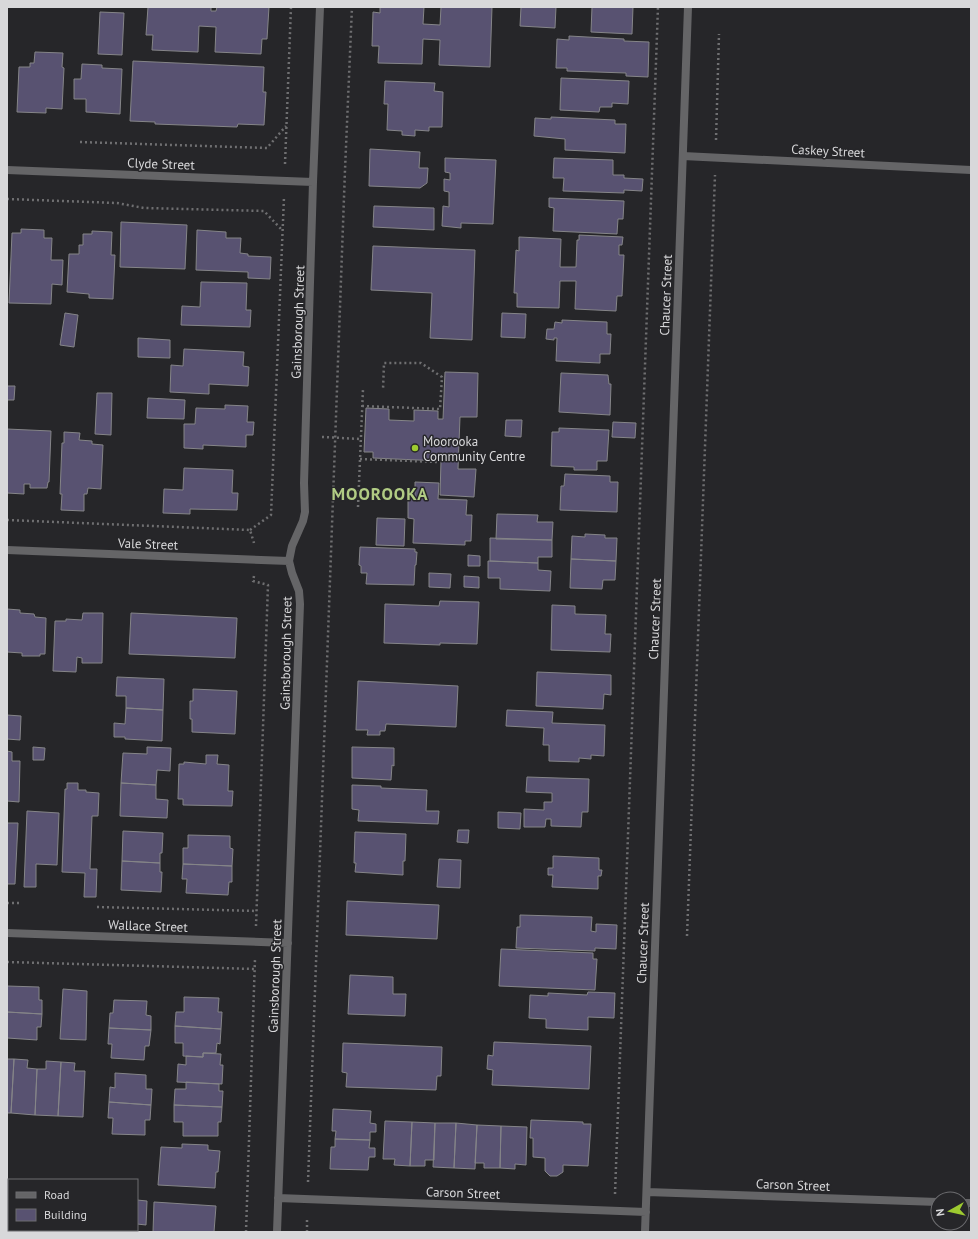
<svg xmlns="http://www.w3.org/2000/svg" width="978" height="1239" font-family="'PT Sans',sans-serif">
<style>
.building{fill:#585271;stroke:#858588}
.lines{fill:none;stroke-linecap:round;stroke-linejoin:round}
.path{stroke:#6f6f71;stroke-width:2.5;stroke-dasharray:2 3;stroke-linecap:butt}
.street{stroke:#656567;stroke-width:8}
.poi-dot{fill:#9dca30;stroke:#262629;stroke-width:1.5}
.labels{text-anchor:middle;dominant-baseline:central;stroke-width:3;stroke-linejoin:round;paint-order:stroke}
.street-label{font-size:13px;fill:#d8d8da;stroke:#262629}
.poi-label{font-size:13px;fill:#d8d8da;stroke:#262629;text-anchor:start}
.district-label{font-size:17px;font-weight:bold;letter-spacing:1px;fill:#b1cc84;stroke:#262629}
</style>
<rect width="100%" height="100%" fill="#262629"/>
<path class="building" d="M 148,7 L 211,7 L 211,11 L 216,11 L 217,7 L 269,7 L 267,39 L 262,39 L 261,54 L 215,52 L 216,27 L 199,26 L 198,52 L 152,50 L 153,35 L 146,35 Z
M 380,7 L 424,7 L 423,24 L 440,25 L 441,7 L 492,7 L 490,67 L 439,65 L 440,40 L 423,39 L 422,64 L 378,63 L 379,46 L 372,46 L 373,12 L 380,13 Z
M 521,7 L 556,7 L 555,28 L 520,26 Z
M 592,7 L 633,7 L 632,34 L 591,32 Z
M 100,12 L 124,13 L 122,55 L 98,54 Z
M 569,36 L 624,39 L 624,41 L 649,42 L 648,77 L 626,76 L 626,73 L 567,71 L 567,68 L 556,68 L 557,39 L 569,40 Z
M 35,52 L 63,53 L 62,67 L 64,68 L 62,109 L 46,108 L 46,113 L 17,112 L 19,67 L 30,67 L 30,63 L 34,63 Z
M 133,61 L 264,67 L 263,92 L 266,92 L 264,125 L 238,124 L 237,127 L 155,124 L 155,122 L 130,121 Z
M 82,64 L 102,65 L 102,68 L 122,69 L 120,114 L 86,112 L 86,99 L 74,99 L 74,79 L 81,79 Z
M 561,78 L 629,81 L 628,104 L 612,103 L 612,107 L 600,107 L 599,112 L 560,110 Z
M 385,81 L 435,83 L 434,91 L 443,92 L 442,127 L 429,127 L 429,131 L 415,130 L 415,136 L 402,135 L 402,131 L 387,130 L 388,104 L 384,104 Z
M 551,117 L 615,120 L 615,124 L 626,124 L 625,153 L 565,150 L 565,139 L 534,136 L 535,118 L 551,119 Z
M 370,149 L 420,152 L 419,168 L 428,168 L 427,183 L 420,188 L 369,186 Z
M 445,158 L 496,160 L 493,224 L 461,223 L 461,228 L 442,226 L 443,206 L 449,207 L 449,192 L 444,191 L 444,179 L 450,180 L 450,173 L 445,172 Z
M 554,158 L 613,160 L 613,175 L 624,175 L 624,178 L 643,179 L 642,191 L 624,190 L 624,193 L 563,191 L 564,178 L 553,178 Z
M 549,198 L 624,201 L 623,219 L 618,219 L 617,234 L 553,231 L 554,208 L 549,207 Z
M 374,206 L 434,208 L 434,230 L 373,227 Z
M 121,222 L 187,225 L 185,269 L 120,267 Z
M 21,229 L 44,230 L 44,238 L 52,238 L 51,260 L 63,260 L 62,285 L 52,284 L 51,304 L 9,303 L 12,233 L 21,233 Z
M 197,230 L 226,232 L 226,238 L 241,238 L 240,253 L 248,254 L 248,256 L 271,257 L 270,279 L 248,278 L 248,272 L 196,270 Z
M 92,231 L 112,232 L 111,255 L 115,255 L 113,299 L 89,298 L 89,294 L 67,292 L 69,254 L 79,254 L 79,245 L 83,245 L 83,234 L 92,234 Z
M 579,235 L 623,237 L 622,245 L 619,245 L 619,255 L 624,255 L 622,296 L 617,296 L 616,311 L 575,309 L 576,281 L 560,281 L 559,308 L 517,307 L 517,293 L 514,293 L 516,250 L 519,251 L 519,237 L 561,239 L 560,267 L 576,267 L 577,240 L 579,240 Z
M 373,246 L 475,250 L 472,340 L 430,338 L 432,293 L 371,290 Z
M 201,282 L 247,283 L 246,310 L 251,310 L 250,327 L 181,325 L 182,306 L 200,307 Z
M 65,313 L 78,315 L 74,347 L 60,345 Z
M 502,313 L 526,314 L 525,338 L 501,337 Z
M 562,320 L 607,322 L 607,334 L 611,334 L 610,354 L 600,354 L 600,363 L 556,361 L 557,338 L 554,338 L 554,340 L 546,339 L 547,329 L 554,329 L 555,322 L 562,323 Z
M 138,338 L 170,340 L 170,358 L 138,357 Z
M 184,349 L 244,352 L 243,366 L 249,367 L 248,386 L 209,384 L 209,394 L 170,392 L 171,365 L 183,366 Z
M 445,372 L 478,373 L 477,417 L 460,417 L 458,469 L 476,469 L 474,497 L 440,495 L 441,461 L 373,458 L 373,452 L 364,452 L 366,408 L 389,409 L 389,420 L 414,421 L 414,410 L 438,411 L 438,419 L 443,419 Z
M 561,373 L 608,375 L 609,384 L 611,384 L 610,415 L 559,412 Z
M 7,386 L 15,386 L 14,400 L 7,400 Z
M 97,393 L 112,393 L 111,435 L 95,434 Z
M 148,398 L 185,400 L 184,419 L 147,418 Z
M 225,405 L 248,406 L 247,422 L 254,422 L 253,435 L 246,435 L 246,447 L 203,445 L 203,449 L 184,448 L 184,424 L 195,424 L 196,408 L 225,409 Z
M 506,420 L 522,420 L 521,437 L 505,436 Z
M 613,422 L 636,423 L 635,438 L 612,437 Z
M 559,428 L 609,430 L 607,461 L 597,461 L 597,470 L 574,470 L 574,467 L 551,466 L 552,432 L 559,432 Z
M 7,429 L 51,431 L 49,482 L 48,482 L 47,488 L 30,488 L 30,484 L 24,484 L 24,494 L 7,493 Z
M 64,432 L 80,433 L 79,440 L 92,441 L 92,444 L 103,445 L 101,489 L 88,488 L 87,494 L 84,494 L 84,511 L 61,510 L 62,494 L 60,494 L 62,443 L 64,443 Z
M 184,468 L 233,470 L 232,493 L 238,493 L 237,510 L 190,509 L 190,514 L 163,513 L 164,489 L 183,490 Z
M 565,474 L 610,476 L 610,482 L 618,482 L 617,512 L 560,510 L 561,486 L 564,486 Z
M 415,482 L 439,483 L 438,499 L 467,500 L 466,515 L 472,515 L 471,541 L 465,541 L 465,545 L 413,543 L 414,519 L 408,518 L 408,497 L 415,497 Z
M 497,514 L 538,515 L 537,522 L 553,522 L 552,540 L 496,539 Z
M 377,518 L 405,519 L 404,546 L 376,545 Z
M 585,534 L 605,535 L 605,538 L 617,538 L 616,561 L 571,559 L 572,536 L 585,537 Z
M 490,538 L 552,540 L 552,557 L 538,557 L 538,563 L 490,561 Z
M 360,547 L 415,549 L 415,552 L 417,552 L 416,565 L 415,565 L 414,585 L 366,584 L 367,573 L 361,573 L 361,566 L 359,565 Z
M 468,555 L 480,556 L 480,566 L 468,566 Z
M 571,559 L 616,561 L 615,580 L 603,580 L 602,589 L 570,588 Z
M 488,561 L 538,563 L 538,570 L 551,571 L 550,591 L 500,589 L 500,578 L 488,578 Z
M 429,573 L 451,574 L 450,588 L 429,587 Z
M 464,576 L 479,577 L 479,588 L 464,587 Z
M 440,601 L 479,602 L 477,644 L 440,643 L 440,645 L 384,643 L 385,604 L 439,606 Z
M 552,605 L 575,606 L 575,614 L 606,615 L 605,634 L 611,634 L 610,652 L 551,650 Z
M 7,609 L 20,610 L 20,613 L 34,614 L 35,617 L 46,618 L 45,654 L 40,654 L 40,656 L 22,656 L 22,653 L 7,652 Z
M 83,613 L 103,613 L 102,663 L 82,663 L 82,658 L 77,657 L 76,672 L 53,671 L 55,621 L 66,621 L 66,619 L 82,620 Z
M 131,613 L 237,618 L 235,658 L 129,654 Z
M 537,672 L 611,675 L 611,695 L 604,694 L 603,709 L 536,706 Z
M 117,677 L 164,679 L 163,710 L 126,708 L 126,696 L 116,696 Z
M 358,681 L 458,686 L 456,727 L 386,724 L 385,731 L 380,731 L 380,735 L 367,735 L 368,730 L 356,730 Z
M 193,689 L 237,691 L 235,734 L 192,732 L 192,719 L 190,719 L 190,701 L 193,701 Z
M 126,708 L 163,710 L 162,741 L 125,739 L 125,737 L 114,737 L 114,723 L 125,724 Z
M 507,710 L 553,712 L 552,723 L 605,725 L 604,756 L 591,755 L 591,759 L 579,758 L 579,762 L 549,761 L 549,745 L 543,745 L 544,728 L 506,726 Z
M 7,715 L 21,716 L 20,740 L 7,739 Z
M 33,747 L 45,748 L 44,760 L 33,760 Z
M 147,747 L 171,748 L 170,771 L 157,770 L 156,785 L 121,783 L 123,753 L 147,754 Z
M 352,747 L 394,748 L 394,766 L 392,765 L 391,780 L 352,778 Z
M 7,751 L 12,752 L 12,761 L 20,761 L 19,802 L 7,801 Z
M 206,755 L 218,755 L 217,764 L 229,765 L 228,791 L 233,791 L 232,806 L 183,805 L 183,799 L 178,799 L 179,764 L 184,764 L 184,762 L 206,764 Z
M 527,777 L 589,779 L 588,812 L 582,812 L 581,827 L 551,826 L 551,819 L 546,819 L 545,827 L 524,827 L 524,809 L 544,810 L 544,802 L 552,802 L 552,793 L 526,792 Z
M 67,783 L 78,783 L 78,790 L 86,790 L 86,792 L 99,793 L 98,816 L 92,816 L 90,869 L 97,869 L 96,897 L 84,897 L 85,873 L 62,872 L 65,789 L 67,789 Z
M 121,783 L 156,785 L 156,799 L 168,800 L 167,818 L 120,816 Z
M 352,785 L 381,786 L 381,788 L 427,790 L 426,811 L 439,811 L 438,824 L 358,821 L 359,810 L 352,809 Z
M 27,811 L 59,813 L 57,865 L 36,864 L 36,887 L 24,887 Z
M 498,812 L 521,813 L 520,829 L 498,828 Z
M 7,823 L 18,823 L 15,884 L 7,884 Z
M 458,830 L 469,830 L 468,843 L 457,842 Z
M 123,831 L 163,833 L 162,853 L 160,853 L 160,863 L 122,861 Z
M 355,832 L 406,834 L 405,861 L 403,861 L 403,875 L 355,872 L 356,863 L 354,863 Z
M 188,835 L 230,836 L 230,848 L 233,849 L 232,866 L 183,864 L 183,848 L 188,848 Z
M 553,856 L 599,858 L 599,870 L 602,870 L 601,876 L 598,876 L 598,889 L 552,887 L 553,875 L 548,875 L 548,868 L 553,868 Z
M 439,859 L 461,860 L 460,888 L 437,887 Z
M 122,861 L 160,863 L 160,872 L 162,872 L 161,892 L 121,890 Z
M 183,864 L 232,866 L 232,882 L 229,882 L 228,895 L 186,893 L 187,879 L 182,879 Z
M 347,901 L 439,905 L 437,939 L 346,935 Z
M 520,915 L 592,917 L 591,931 L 596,932 L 596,924 L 617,925 L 616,949 L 595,948 L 595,951 L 516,948 L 517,927 L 520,927 Z
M 501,949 L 593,953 L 593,959 L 597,959 L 595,990 L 499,986 Z
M 350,975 L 393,977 L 393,994 L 406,994 L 405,1016 L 348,1014 Z
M 7,986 L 39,987 L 39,1000 L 42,1000 L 42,1014 L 7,1012 Z
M 63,989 L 87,991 L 86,1040 L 60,1039 Z
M 588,992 L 615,993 L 614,1018 L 588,1017 L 588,1030 L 546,1028 L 546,1019 L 529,1018 L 530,995 L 548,996 L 548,993 L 587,995 Z
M 184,997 L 219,998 L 218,1012 L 222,1012 L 221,1029 L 175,1026 L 176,1012 L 184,1012 Z
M 114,1000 L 147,1001 L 146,1015 L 151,1016 L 151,1030 L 109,1028 L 110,1013 L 113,1013 Z
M 7,1012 L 42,1014 L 41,1027 L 37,1027 L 37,1040 L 7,1038 Z
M 175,1026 L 221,1029 L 220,1044 L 217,1043 L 216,1053 L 203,1053 L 203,1057 L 183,1056 L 183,1043 L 175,1043 Z
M 109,1028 L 151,1030 L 149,1046 L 145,1046 L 144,1060 L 111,1058 L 112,1044 L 108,1044 Z
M 494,1042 L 591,1046 L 589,1089 L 492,1085 L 493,1070 L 487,1069 L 488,1055 L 493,1056 Z
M 343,1043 L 442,1047 L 441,1076 L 437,1076 L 436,1090 L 346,1087 L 347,1073 L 342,1072 Z
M 203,1053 L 221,1054 L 220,1065 L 223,1065 L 222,1084 L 177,1082 L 178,1064 L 186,1065 L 186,1056 L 203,1057 Z
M 7,1059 L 14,1059 L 11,1113 L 7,1113 Z
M 14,1059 L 28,1060 L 27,1068 L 37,1069 L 35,1115 L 11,1113 Z
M 46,1061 L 61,1062 L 58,1116 L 35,1115 L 37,1069 L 46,1069 Z
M 61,1062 L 75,1063 L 74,1071 L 85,1071 L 83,1117 L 58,1116 Z
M 115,1073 L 146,1075 L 146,1089 L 152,1089 L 151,1105 L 109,1102 L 110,1087 L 115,1088 Z
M 186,1082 L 219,1084 L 219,1091 L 223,1091 L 222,1107 L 174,1105 L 175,1089 L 186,1089 Z
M 109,1102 L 151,1105 L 150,1120 L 145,1120 L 145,1135 L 112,1134 L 113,1118 L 108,1118 Z
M 174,1105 L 222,1107 L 221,1122 L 218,1122 L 218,1136 L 183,1136 L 183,1122 L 174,1122 Z
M 333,1109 L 371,1111 L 370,1123 L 376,1124 L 376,1132 L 370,1132 L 370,1140 L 335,1139 L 336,1131 L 332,1131 Z
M 531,1120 L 583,1122 L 583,1124 L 591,1124 L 588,1166 L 563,1165 L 563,1172 L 557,1176 L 550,1176 L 545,1171 L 545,1158 L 533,1157 L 533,1138 L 530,1138 Z
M 385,1121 L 412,1122 L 410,1166 L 394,1165 L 395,1159 L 383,1159 Z
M 412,1122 L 435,1123 L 434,1160 L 425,1160 L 425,1166 L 410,1166 Z
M 435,1123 L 456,1123 L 454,1168 L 433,1167 Z
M 456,1123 L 477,1125 L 475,1169 L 454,1168 Z
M 477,1125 L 501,1126 L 500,1168 L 484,1168 L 484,1163 L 475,1163 Z
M 501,1126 L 527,1127 L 526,1165 L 515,1164 L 515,1169 L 500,1168 Z
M 335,1139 L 370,1140 L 369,1148 L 375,1148 L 375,1157 L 369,1157 L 368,1170 L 330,1169 L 331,1147 L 335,1147 Z
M 182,1144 L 208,1145 L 208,1150 L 220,1151 L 218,1172 L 216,1172 L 215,1188 L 158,1185 L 161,1147 L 182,1148 Z
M 137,1200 L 147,1201 L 146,1225 L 137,1224 Z
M 154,1202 L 216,1206 L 214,1232 L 153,1232 Z
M 7,1208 L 9,1209 L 9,1230 L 22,1230 L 22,1232 L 7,1232 Z
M 33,1230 L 66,1230 L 81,1231 L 80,1232 L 33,1232 Z
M 86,1230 L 101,1230 L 101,1232 L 86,1232 Z"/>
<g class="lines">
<path class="path" d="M 716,140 L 719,34
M 80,142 L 267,148 L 286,126
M 285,164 L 291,7
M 7,199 L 117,203 L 144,208 L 264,211 L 282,230
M 362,406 L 440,409 L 442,377 L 421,363 L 384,363 L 383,390
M 322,437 L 361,439
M 360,459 L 437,462
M 358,507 L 363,389
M 7,520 L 250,530 L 254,543
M 250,530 L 271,515 L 284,197
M 254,576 L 253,581 L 268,585 L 256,926
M 7,903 L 20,903
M 97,907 L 257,911
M 687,936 L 715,175
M 7,962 L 255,969
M 308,1182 L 345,170 L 352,7
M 615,1194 L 658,7
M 246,1232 L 255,959
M 307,1232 L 307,1217"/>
<path class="street" d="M 683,156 L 971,170
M 7,170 L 313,182
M 7,550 L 289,561
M 7,933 L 288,943
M 647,1192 L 938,1202
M 278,1198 L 646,1212
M 962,1203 L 971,1203
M 277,1232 L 300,604 L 299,591 L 292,573 L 289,561 L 292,546 L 303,521 L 305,512 L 304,483 L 313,182 L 320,7
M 645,1232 L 688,7"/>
</g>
<circle class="poi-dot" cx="415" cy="448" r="4"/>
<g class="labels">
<g class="street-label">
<text transform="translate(828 151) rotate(3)">Caskey Street</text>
<text transform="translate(161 164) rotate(2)">Clyde Street</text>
<text transform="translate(666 295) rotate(-88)">Chaucer Street</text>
<text transform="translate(298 322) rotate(-88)">Gainsborough Street</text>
<text transform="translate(148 544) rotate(2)">Vale Street</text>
<text transform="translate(655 619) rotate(-88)">Chaucer Street</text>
<text transform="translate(286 653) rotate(-89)">Gainsborough Street</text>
<text transform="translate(148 926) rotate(2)">Wallace Street</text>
<text transform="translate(643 943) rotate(-88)">Chaucer Street</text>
<text transform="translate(275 976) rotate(-88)">Gainsborough Street</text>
<text transform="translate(793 1185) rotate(2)">Carson Street</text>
<text transform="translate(463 1193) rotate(2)">Carson Street</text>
</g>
<g class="poi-label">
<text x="423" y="441">Moorooka<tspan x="423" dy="15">Community Centre</tspan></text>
</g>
<g class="district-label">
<text x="380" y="494">MOOROOKA</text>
</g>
</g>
<rect width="978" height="1239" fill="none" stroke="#d8d8da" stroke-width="16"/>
<rect x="8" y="1179" width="130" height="52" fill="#262629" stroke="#6d6d70"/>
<rect x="16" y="1192" width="20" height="6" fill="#656567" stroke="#6d6d70"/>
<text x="44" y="1199" font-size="12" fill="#d8d8da">Road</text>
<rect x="16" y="1209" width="20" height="12" fill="#585271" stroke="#6d6d70"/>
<text x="44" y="1219" font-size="12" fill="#d8d8da">Building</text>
<g transform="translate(950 1211) rotate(262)"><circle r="19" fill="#262629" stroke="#6d6d70"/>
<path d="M0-3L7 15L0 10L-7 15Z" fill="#9dca30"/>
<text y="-6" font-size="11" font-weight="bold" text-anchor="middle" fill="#d8d8da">N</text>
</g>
</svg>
